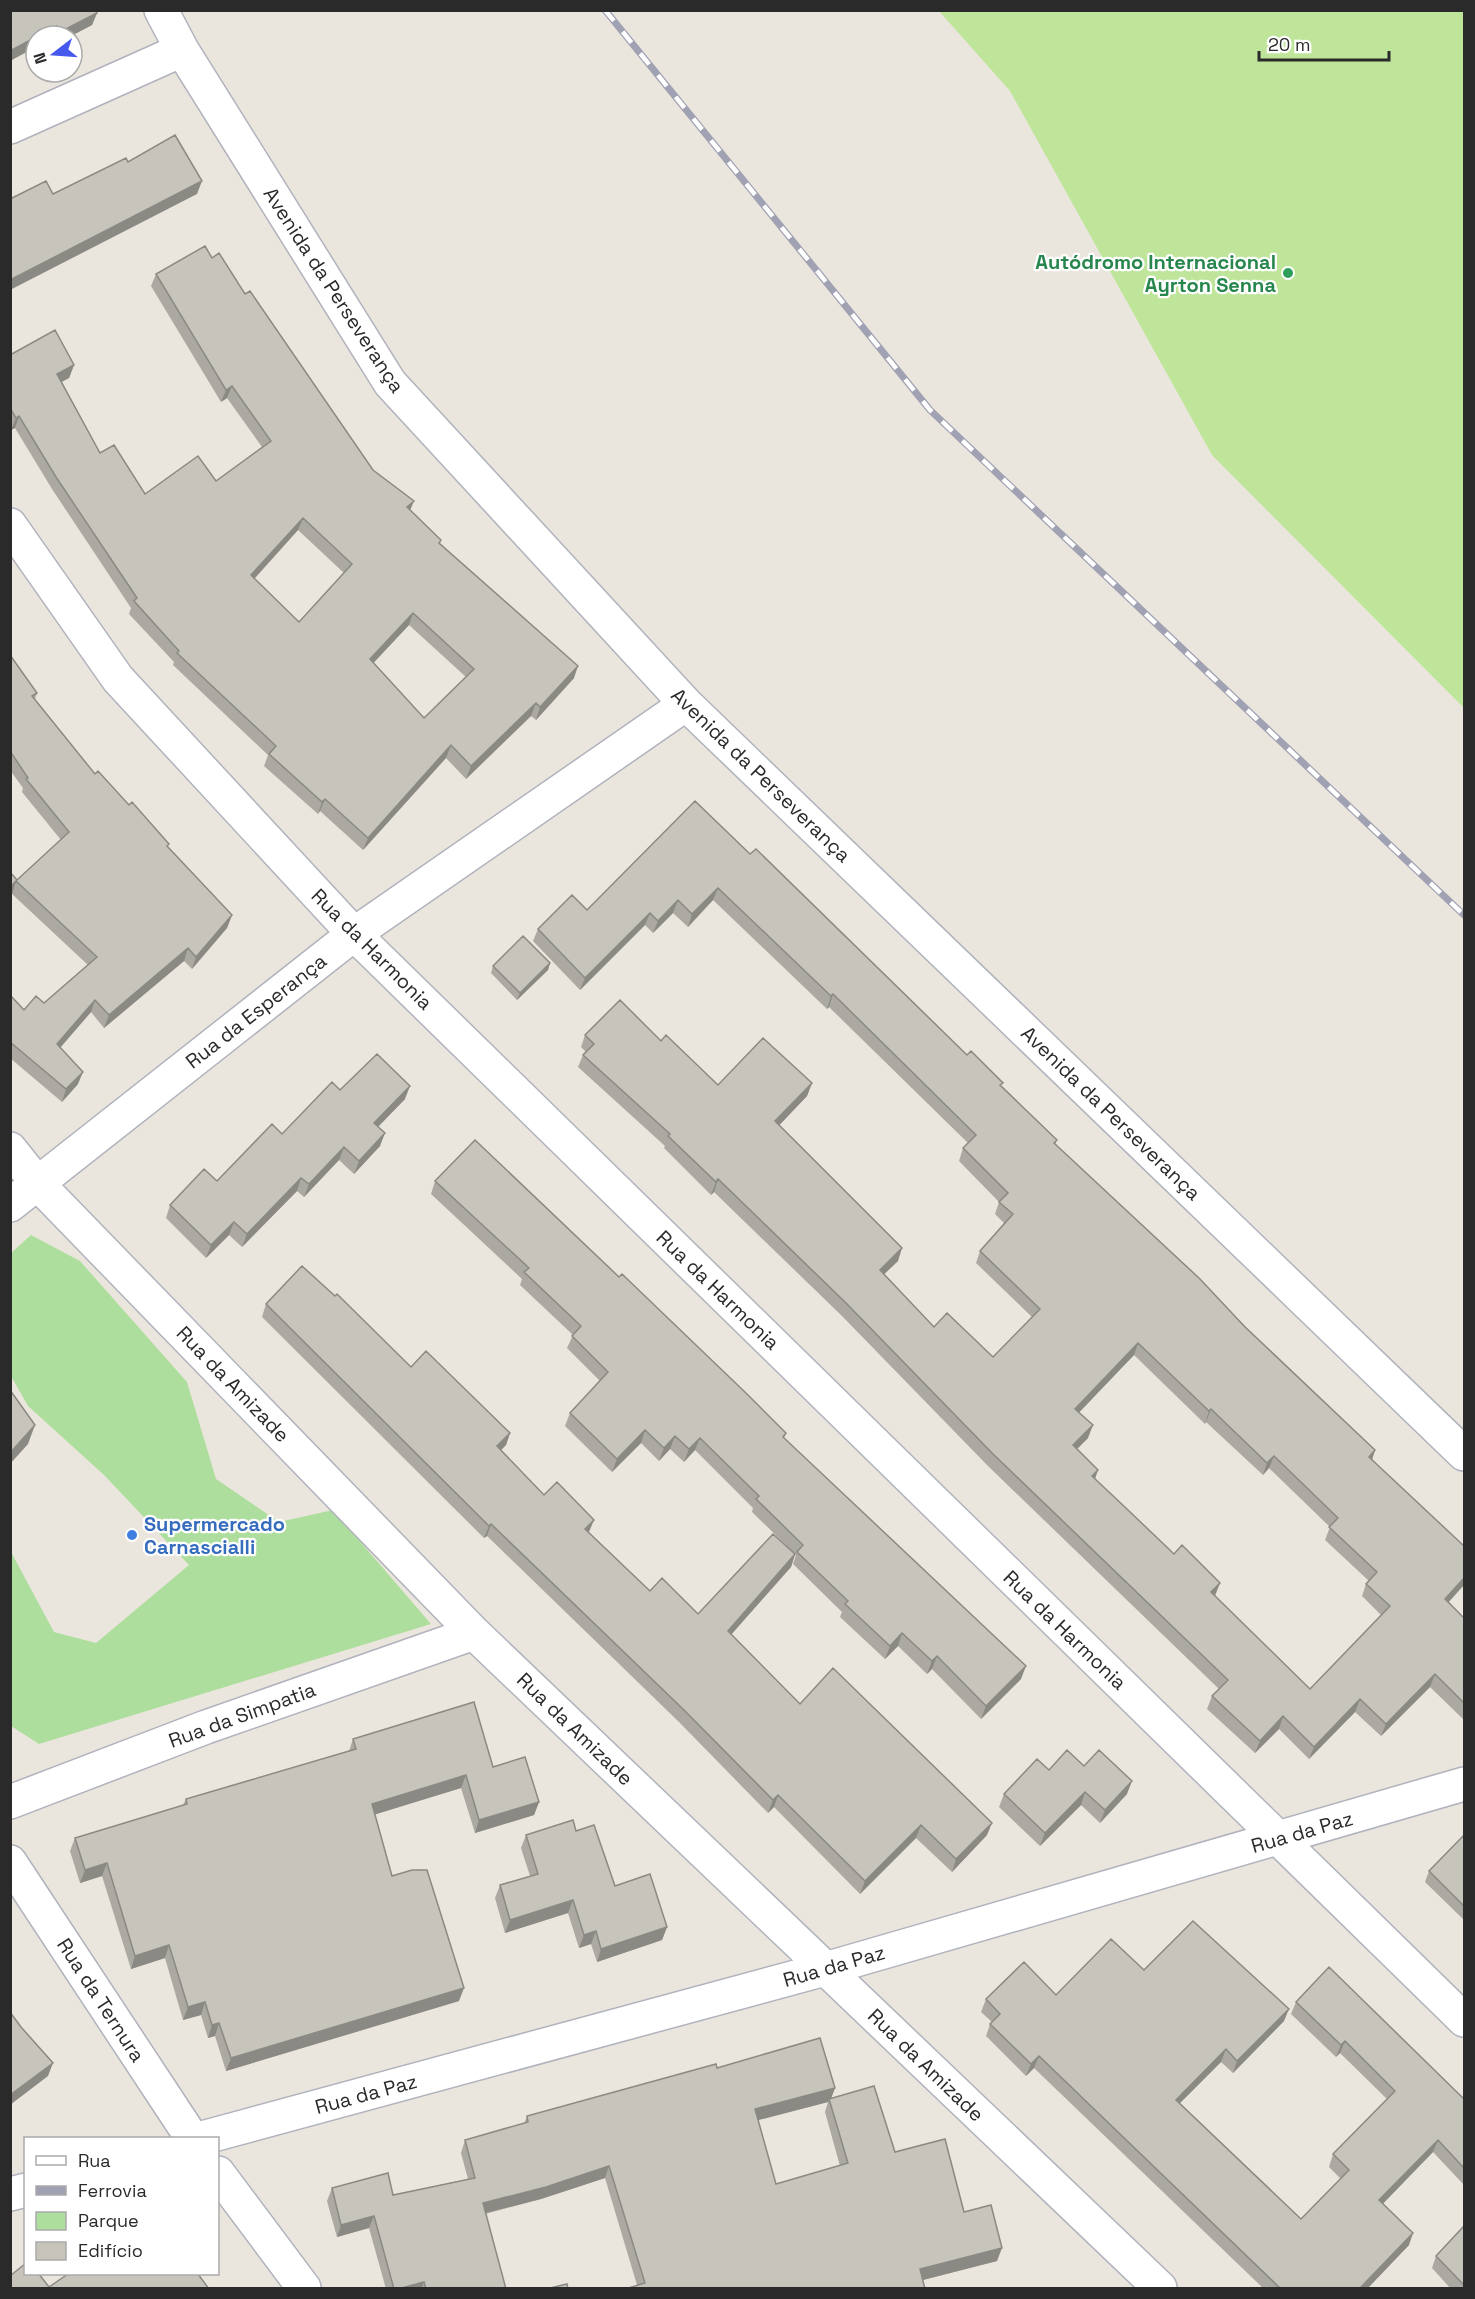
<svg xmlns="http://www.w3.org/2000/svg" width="1475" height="2299" font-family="'Space Grotesk',sans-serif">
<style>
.green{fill:#aede9d}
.pitch{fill:#bee599}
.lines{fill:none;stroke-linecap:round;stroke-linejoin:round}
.minor-casing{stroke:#b0b2bd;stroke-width:36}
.minor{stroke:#fff;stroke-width:33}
.rail-casing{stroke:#a0a1b3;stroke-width:7}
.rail{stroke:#fff;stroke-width:4.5;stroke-dasharray:14;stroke-linecap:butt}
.wall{fill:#aba9a1;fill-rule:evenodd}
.shaded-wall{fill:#8b8983}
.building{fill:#c7c4bb;stroke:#8b8983;stroke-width:1.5;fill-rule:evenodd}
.leisure-dot{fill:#2e9e5b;stroke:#fff;stroke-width:2}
.shop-dot{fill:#3f7fe0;stroke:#fff;stroke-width:2}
.labels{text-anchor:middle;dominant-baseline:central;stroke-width:4.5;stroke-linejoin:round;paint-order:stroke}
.leisure-label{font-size:20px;font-weight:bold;fill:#27864d;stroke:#fff;text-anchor:end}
.street-label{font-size:20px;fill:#2a2a2a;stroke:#fff}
.shop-label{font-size:20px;font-weight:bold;fill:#366cbe;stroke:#fff;text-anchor:start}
</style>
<rect width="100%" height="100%" fill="#ebe6dd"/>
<path class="green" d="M 31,1235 L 80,1261 L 187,1382 L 216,1479 L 279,1522 L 333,1510 L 431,1624 L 39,1744 L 11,1726 L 10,1550 L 54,1632 L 96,1643 L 189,1565 L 104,1475 L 28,1406 L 11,1376 L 11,1253 Z"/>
<path class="pitch" d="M 939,11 L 1464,11 L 1464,708 L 1212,455 L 1010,91 Z"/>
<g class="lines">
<g class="minor-casing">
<path id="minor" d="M 161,10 L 182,50 L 390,383 L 686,704 L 1464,1454
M 10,127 L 182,50
M 10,525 L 118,679 L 354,934 L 1464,2020
M 10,1149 L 38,1184 L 474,1633 L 1160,2288
M 10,1205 L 354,934 L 686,704
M 10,1802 L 206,1727 L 474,1633
M 10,1862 L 192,2138
M 202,2138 L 825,1969 L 1464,1784
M 218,2173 L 304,2288
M 10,2194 L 26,2190"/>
</g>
<use href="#minor" class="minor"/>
<g class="rail-casing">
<path id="rail" d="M 605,10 L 930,410 L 1464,915"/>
</g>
<use href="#rail" class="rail"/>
</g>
<path class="wall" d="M 10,10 L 97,13 L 92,25 L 71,36 L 36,36 Z
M 212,258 L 245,294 L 373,470 L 410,510 L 440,544 L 574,678 L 536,720 L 531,716 L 466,779 L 446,758 L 363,850 L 320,811 L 318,814 L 264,766 L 268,755 L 173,665 L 174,662 L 129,614 L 131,608 L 52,489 L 15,428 L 11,430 L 10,429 L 10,355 L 74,365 L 69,378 L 62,382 L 100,453 L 145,494 L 216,481 L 262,447 L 227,398 L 221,402 L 151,286 L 156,274 ZM 298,530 L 344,573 L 299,622 L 254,579 ZM 409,625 L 466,677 L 424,718 L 373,663 Z
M 10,655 L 37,693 L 35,699 L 95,774 L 168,847 L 232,915 L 227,928 L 192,969 L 184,961 L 104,1028 L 91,1012 L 60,1048 L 78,1084 L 62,1102 L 10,1058 L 10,995 L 24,1010 L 44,1003 L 88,965 L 12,894 L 10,895 L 10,872 L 17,880 L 61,840 L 22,792 L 23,788 L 10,770 Z
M 750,854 L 1001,1086 L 1057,1140 L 1055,1145 L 1375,1450 L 1372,1460 L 1464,1585 L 1449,1602 L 1464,1618 L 1464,1720 L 1430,1687 L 1381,1736 L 1355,1712 L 1309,1759 L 1279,1729 L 1255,1753 L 1207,1709 L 1212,1696 L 1219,1689 L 988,1466 L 842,1316 L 714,1192 L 711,1195 L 664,1148 L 665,1146 L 578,1067 L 583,1055 L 586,1052 L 581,1047 L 585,1035 L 661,1041 L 718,1085 L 812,1083 L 807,1096 L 779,1125 L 898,1261 L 884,1274 L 934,1327 L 993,1357 L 1032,1317 L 976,1263 L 980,1251 L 1004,1223 L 995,1214 L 999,1202 L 959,1161 L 963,1148 L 968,1143 L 829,1007 L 827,1009 L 713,900 L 688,927 L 673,913 L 653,933 L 645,925 L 580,990 L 533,941 L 538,929 L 587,910 ZM 1134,1355 L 1205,1424 L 1206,1422 L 1263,1475 L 1269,1468 L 1330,1527 L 1325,1540 L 1369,1581 L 1366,1584 L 1362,1596 L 1381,1615 L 1310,1689 L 1215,1596 L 1220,1583 L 1174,1554 L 1095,1479 L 1077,1449 L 1088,1438 L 1079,1412 Z
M 550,963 L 548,970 L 517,1000 L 491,973 L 493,966 Z
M 340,1090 L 405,1099 L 378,1127 L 380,1146 L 354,1174 L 339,1160 L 304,1197 L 297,1191 L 242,1247 L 229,1235 L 206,1258 L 166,1218 L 170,1205 L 217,1181 L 282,1134 Z
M 435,1181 L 786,1433 L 784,1438 L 1021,1679 L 981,1719 L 932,1669 L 927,1674 L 898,1646 L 885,1659 L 840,1617 L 842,1612 L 793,1564 L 796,1555 L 795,1555 L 791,1567 L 731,1634 L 800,1704 L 987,1835 L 952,1872 L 916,1838 L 860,1894 L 774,1807 L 768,1813 L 679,1722 L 487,1536 L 484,1538 L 262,1317 L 266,1304 L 411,1367 L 510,1433 L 506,1445 L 501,1450 L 544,1495 L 589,1533 L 650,1591 L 698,1614 L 786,1545 L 752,1512 L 753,1508 L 695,1450 L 684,1462 L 670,1449 L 659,1461 L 641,1443 L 612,1472 L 565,1426 L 570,1413 L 600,1381 L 567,1348 L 573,1335 L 520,1285 L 522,1279 L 431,1194 Z
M 353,1739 L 493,1767 L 539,1802 L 534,1815 L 475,1833 L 461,1788 L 375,1814 L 392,1876 L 459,2001 L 226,2071 L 215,2036 L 208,2038 L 201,2015 L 183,2020 L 165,1958 L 131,1969 L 102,1876 L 80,1883 L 70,1851 L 75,1838 L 183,1805 L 186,1799 L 349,1751 Z
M 1049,1770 L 1127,1794 L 1100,1823 L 1081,1805 L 1040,1846 L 999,1807 L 1004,1794 Z
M 576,1831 L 615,1886 L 667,1927 L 662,1940 L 597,1962 L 591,1944 L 579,1948 L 568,1913 L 505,1933 L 495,1898 L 500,1885 L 530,1876 L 521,1848 L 526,1835 Z
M 1464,1835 L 1464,1920 L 1425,1882 L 1429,1871 Z
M 1144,1970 L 1284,2021 L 1233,2073 L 1221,2062 L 1180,2103 L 1301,2219 L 1341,2179 L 1329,2167 L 1333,2154 L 1387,2099 L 1340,2053 L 1336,2057 L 1291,2014 L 1296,2002 L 1464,2099 L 1464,2185 L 1433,2152 L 1383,2203 L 1409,2245 L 1367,2289 L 1264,2289 L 1034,2068 L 1026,2076 L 986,2036 L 990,2024 L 992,2022 L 981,2012 L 986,1999 L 1056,1995 Z
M 717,2068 L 835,2088 L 831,2099 L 964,2212 L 997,2261 L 923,2280 L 637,2285 L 605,2178 L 541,2199 L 485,2214 L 506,2289 L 386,2289 L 369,2228 L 337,2237 L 327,2201 L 332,2188 L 393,2195 L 468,2179 L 461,2153 L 465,2140 L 524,2124 L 527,2116 ZM 828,2102 L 825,2112 L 840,2166 L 776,2184 L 758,2120 Z
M 1464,2226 L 1464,2289 L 1451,2289 L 1432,2268 L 1436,2256 Z"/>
<path class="shaded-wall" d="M 97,13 L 92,25 L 71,36 L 59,36 L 60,32 Z
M 57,26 L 53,36 L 38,36 Z
M 36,37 L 36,47 L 10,61 L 10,51 Z
M 202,181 L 197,194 L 10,290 L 10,280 Z
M 74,365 L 69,378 L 53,386 L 57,374 Z
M 232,386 L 227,398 L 221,402 L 226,390 Z
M 19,416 L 15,428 L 11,430 L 16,418 Z
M 414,501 L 409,513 L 407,507 Z
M 303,518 L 298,530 L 246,588 L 251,575 Z
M 413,613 L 409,625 L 365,672 L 370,659 Z
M 578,666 L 574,678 L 536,720 L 540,707 Z
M 536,703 L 531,716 L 466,779 L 471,766 Z
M 451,745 L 446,758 L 363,850 L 368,838 Z
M 325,799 L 320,811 L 318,814 L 322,802 Z
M 16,881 L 12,894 L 10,895 L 10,887 Z
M 718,888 L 713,900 L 688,927 L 692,914 Z
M 678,900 L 673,913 L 653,933 L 658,921 Z
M 650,913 L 645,925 L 580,990 L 585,978 Z
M 232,915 L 227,928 L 192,969 L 196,957 Z
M 188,948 L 184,961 L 104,1028 L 109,1015 Z
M 550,963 L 548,970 L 517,1000 L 520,993 Z
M 833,994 L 829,1007 L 827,1009 L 831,996 Z
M 95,1000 L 91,1012 L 52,1057 L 57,1044 Z
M 83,1072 L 78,1084 L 62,1102 L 66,1089 Z
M 812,1083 L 807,1096 L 771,1134 L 775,1121 Z
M 410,1086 L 405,1099 L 369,1136 L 374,1123 Z
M 385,1133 L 380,1146 L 354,1174 L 359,1161 Z
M 344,1147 L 339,1160 L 304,1197 L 309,1184 Z
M 301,1178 L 297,1191 L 242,1247 L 247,1234 Z
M 718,1179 L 714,1192 L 711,1195 L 716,1182 Z
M 234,1222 L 229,1235 L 206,1258 L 211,1245 Z
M 902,1248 L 898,1261 L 875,1283 L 880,1270 Z
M 1138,1343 L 1134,1355 L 1071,1421 L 1075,1409 Z
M 1211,1409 L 1206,1422 L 1205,1424 L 1209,1411 Z
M 35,1425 L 28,1444 L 10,1464 L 10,1453 Z
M 1093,1425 L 1088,1438 L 1069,1457 L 1073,1445 Z
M 645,1430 L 641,1443 L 612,1472 L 617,1459 Z
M 510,1433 L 506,1445 L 492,1459 L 497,1446 Z
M 675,1436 L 670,1449 L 659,1461 L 664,1448 Z
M 700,1438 L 695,1450 L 684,1462 L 689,1449 Z
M 1375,1450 L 1371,1463 L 1369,1457 Z
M 1274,1456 L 1269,1468 L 1263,1475 L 1267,1463 Z
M 1098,1470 L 1094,1482 L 1092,1476 Z
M 594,1520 L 589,1532 L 580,1541 L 585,1529 Z
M 491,1524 L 487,1536 L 484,1538 L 489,1526 Z
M 795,1554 L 791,1567 L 723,1644 L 728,1631 Z
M 1464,1578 L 1464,1585 L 1440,1611 L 1445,1599 Z
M 1220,1583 L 1215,1595 L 1206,1604 L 1211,1592 Z
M 902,1633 L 898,1646 L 885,1659 L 890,1646 Z
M 937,1656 L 932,1669 L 927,1674 L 932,1661 Z
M 1026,1666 L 1021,1679 L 981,1719 L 986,1706 Z
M 1435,1674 L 1430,1687 L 1381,1736 L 1386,1724 Z
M 1360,1699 L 1355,1712 L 1309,1759 L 1314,1747 Z
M 1283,1716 L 1279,1729 L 1255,1753 L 1260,1741 Z
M 466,1775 L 461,1788 L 367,1817 L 372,1804 Z
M 1132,1781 L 1127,1794 L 1100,1823 L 1105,1810 Z
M 1085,1792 L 1081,1805 L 1040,1846 L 1045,1833 Z
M 778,1795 L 774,1807 L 768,1813 L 773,1800 Z
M 539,1802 L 534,1815 L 475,1833 L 479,1820 Z
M 992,1823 L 987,1835 L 952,1872 L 956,1859 Z
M 921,1825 L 916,1838 L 860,1894 L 865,1881 Z
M 107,1863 L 102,1876 L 80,1883 L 85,1870 Z
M 573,1900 L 568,1913 L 505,1933 L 510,1920 Z
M 667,1927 L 662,1940 L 597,1962 L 601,1949 Z
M 596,1931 L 591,1944 L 579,1948 L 584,1935 Z
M 169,1945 L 165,1958 L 131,1969 L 135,1956 Z
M 464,1988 L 459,2001 L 226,2071 L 231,2058 Z
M 205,2002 L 201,2015 L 183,2020 L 188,2007 Z
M 1289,2009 L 1284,2021 L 1233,2073 L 1237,2061 Z
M 219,2023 L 215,2036 L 208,2038 L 212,2025 Z
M 1345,2041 L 1340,2053 L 1336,2057 L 1341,2045 Z
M 1226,2049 L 1221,2062 L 1171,2112 L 1176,2100 Z
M 1039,2056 L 1034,2068 L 1026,2076 L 1031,2064 Z
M 53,2063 L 48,2076 L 10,2105 L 10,2095 Z
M 835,2088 L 830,2101 L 829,2099 L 828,2102 L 751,2122 L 755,2109 Z
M 1438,2140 L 1433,2152 L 1375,2212 L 1379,2200 Z
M 609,2166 L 605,2178 L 541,2199 L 478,2215 L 483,2203 Z
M 374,2216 L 369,2228 L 337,2237 L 341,2225 Z
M 1413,2233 L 1409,2245 L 1367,2289 L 1360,2289 Z
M 1002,2248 L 997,2261 L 915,2282 L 920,2269 Z
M 424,2282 L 421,2289 L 398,2289 Z"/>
<path class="building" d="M 10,10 L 95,10 L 97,13 L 60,32 L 57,26 L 38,36 L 36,36 L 36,37 L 10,51 Z
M 175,135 L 202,181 L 10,280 L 10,199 L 46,181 L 53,194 L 126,158 L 128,162 Z
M 205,246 L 212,258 L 219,253 L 245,294 L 250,291 L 373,470 L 414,501 L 407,507 L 441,540 L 439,543 L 578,666 L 540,707 L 536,703 L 471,766 L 451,745 L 368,838 L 325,799 L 322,802 L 269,754 L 276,746 L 177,653 L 179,651 L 134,601 L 137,598 L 56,477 L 19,416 L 16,418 L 10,408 L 10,355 L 55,330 L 74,365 L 57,374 L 100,453 L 114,445 L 145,494 L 198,456 L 216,481 L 271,441 L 232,386 L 226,390 L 156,274 ZM 303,518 L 352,564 L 299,622 L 251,575 ZM 413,613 L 474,669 L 424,718 L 370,659 Z
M 10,655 L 37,693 L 32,696 L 95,774 L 98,771 L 129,805 L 132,802 L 169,844 L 167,846 L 232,915 L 196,957 L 188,948 L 109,1015 L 95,1000 L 57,1044 L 83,1072 L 66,1089 L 10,1042 L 10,995 L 24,1010 L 36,996 L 44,1003 L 97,957 L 16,881 L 10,887 L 10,872 L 17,880 L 69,832 L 26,779 L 28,778 L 10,751 Z
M 695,801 L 750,854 L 756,849 L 967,1055 L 971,1051 L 1003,1083 L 1000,1085 L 1057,1140 L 1054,1143 L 1200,1279 L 1245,1327 L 1375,1450 L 1369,1457 L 1464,1546 L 1464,1578 L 1445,1599 L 1464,1618 L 1464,1703 L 1435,1674 L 1386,1724 L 1360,1699 L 1314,1747 L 1283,1716 L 1260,1741 L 1212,1696 L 1228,1680 L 993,1454 L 846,1303 L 718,1179 L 716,1182 L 668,1136 L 670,1134 L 583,1055 L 594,1044 L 585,1035 L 620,1000 L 661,1041 L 666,1035 L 718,1085 L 763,1038 L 812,1083 L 775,1121 L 902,1248 L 880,1270 L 934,1327 L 947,1313 L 993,1357 L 1040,1309 L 980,1251 L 1013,1214 L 999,1202 L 1008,1193 L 963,1148 L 976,1135 L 833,994 L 831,996 L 718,888 L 692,914 L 678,900 L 658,921 L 650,913 L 585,978 L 538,929 L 572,895 L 587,910 ZM 1138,1343 L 1209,1411 L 1211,1409 L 1267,1463 L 1274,1456 L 1338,1518 L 1329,1527 L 1377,1572 L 1366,1584 L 1390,1606 L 1310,1689 L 1211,1592 L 1220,1583 L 1182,1545 L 1174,1554 L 1128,1510 L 1092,1476 L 1098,1470 L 1073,1445 L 1093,1425 L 1075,1409 Z
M 523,936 L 550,963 L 520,993 L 493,966 Z
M 377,1054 L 410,1086 L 374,1123 L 385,1133 L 359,1161 L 344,1147 L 309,1184 L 301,1178 L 247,1234 L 234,1222 L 211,1245 L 170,1205 L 204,1169 L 217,1181 L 272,1124 L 282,1134 L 332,1082 L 340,1090 Z
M 475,1140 L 619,1277 L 622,1274 L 747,1394 L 786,1433 L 783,1437 L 1026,1666 L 986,1706 L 937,1656 L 932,1661 L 902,1633 L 890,1646 L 845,1604 L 848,1601 L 797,1552 L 803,1545 L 756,1499 L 759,1496 L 700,1438 L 689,1449 L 675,1436 L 664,1448 L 645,1430 L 617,1459 L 570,1413 L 608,1372 L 572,1336 L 581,1326 L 524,1272 L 529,1268 L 435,1181 Z
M 302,1266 L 335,1296 L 337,1294 L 411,1367 L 426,1351 L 510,1433 L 497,1446 L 544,1495 L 557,1482 L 594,1520 L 585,1529 L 650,1591 L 662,1578 L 698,1614 L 773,1534 L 795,1554 L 728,1631 L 800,1704 L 833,1668 L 992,1823 L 956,1859 L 921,1825 L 865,1881 L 778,1795 L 773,1800 L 684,1710 L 491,1524 L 489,1526 L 266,1304 Z
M 10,1390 L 35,1425 L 10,1453 Z
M 474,1702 L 493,1767 L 525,1757 L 539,1802 L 479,1820 L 466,1775 L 372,1804 L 392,1876 L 412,1870 L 427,1870 L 464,1988 L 231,2058 L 219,2023 L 212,2025 L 205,2002 L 188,2007 L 169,1945 L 135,1956 L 107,1863 L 85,1870 L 75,1838 L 187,1804 L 186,1799 L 356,1749 L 353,1739 Z
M 1067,1750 L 1084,1766 L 1099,1750 L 1132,1781 L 1105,1810 L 1085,1792 L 1045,1833 L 1004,1794 L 1037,1759 L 1049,1770 Z
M 573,1820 L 576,1831 L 594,1825 L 615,1886 L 650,1874 L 667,1927 L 601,1949 L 596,1931 L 584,1935 L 573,1900 L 510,1920 L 500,1885 L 538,1874 L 526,1835 Z
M 1464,1835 L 1464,1906 L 1429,1871 Z
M 1193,1921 L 1289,2009 L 1237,2061 L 1226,2049 L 1176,2100 L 1301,2219 L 1349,2170 L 1333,2154 L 1395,2091 L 1345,2041 L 1341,2045 L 1296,2002 L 1329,1967 L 1464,2099 L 1464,2168 L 1438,2140 L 1379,2200 L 1413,2233 L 1361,2287 L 1363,2289 L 1281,2289 L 1039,2056 L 1031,2064 L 990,2024 L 1000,2014 L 986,1999 L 1024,1962 L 1056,1995 L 1111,1939 L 1144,1970 Z
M 10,2012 L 21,2027 L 53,2063 L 10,2095 Z
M 820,2038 L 835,2088 L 755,2109 L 776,2184 L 848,2163 L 829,2099 L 874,2086 L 895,2152 L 945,2139 L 964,2212 L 991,2205 L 1002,2248 L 920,2269 L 925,2289 L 625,2289 L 645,2283 L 609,2166 L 546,2187 L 483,2203 L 506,2289 L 426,2289 L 424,2282 L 398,2289 L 394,2289 L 374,2216 L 341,2225 L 332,2188 L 388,2173 L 393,2195 L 475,2178 L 465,2140 L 528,2122 L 527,2116 L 716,2064 L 717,2068 Z
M 1464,2226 L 1464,2285 L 1436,2256 Z
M 26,2263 L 26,2274 L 39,2274 L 49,2287 L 68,2274 L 198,2274 L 209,2289 L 10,2289 L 10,2276 Z
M 567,2284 L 568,2289 L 546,2289 Z"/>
<circle class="leisure-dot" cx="1288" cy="273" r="6"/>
<circle class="shop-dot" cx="132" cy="1535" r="6"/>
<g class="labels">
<g class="leisure-label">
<text x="1276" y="262">Autódromo Internacional<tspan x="1276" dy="23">Ayrton Senna</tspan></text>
</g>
<g class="street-label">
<text transform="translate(334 290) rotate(57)">Avenida da Perseverança</text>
<text transform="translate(761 775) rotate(44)">Avenida da Perseverança</text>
<text transform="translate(372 949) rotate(45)">Rua da Harmonia</text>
<text transform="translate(256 1011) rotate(-38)">Rua da Esperança</text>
<text transform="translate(1111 1113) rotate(44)">Avenida da Perseverança</text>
<text transform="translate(718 1290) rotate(44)">Rua da Harmonia</text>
<text transform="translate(233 1384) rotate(46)">Rua da Amizade</text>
<text transform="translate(1065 1630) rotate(44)">Rua da Harmonia</text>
<text transform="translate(242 1715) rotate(-20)">Rua da Simpatia</text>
<text transform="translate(575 1729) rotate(44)">Rua da Amizade</text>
<text transform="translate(1302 1832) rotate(-16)">Rua da Paz</text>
<text transform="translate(834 1966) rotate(-16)">Rua da Paz</text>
<text transform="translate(101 2000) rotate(57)">Rua da Ternura</text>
<text transform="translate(926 2065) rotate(44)">Rua da Amizade</text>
<text transform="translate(366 2094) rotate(-15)">Rua da Paz</text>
</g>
<g class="shop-label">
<text x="144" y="1524">Supermercado<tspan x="144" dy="23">Carnascialli</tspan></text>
</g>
</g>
<rect width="1475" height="2299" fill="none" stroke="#2a2a2a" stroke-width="24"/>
<rect x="24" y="2137" width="195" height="138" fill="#ffffff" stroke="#aaaaaa" stroke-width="1.5"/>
<rect x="36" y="2156" width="30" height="9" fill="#ffffff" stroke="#aaaaaa" stroke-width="1.5"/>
<text x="78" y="2167" font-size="18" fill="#2a2a2a">Rua</text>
<rect x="36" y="2186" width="30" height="9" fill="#a0a1b3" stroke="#aaaaaa" stroke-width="1.5"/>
<text x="78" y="2197" font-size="18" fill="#2a2a2a">Ferrovia</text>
<rect x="36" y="2212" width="30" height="18" fill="#aede9d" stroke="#aaaaaa" stroke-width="1.5"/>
<text x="78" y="2227" font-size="18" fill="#2a2a2a">Parque</text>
<rect x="36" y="2242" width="30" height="18" fill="#c7c4bb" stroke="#aaaaaa" stroke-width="1.5"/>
<text x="78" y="2257" font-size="18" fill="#2a2a2a">Edifício</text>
<g transform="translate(54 54) rotate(253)"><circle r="28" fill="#ffffff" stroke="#aaaaaa" stroke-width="1.5"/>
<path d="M0-4.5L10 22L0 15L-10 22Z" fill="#4758ee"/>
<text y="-9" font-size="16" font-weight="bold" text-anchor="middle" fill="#2a2a2a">N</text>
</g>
<path d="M1259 51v9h130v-9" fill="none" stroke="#2a2a2a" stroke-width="3"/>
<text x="1268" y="51" font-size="18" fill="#2a2a2a" stroke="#ffffff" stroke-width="4.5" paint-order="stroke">20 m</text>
</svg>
